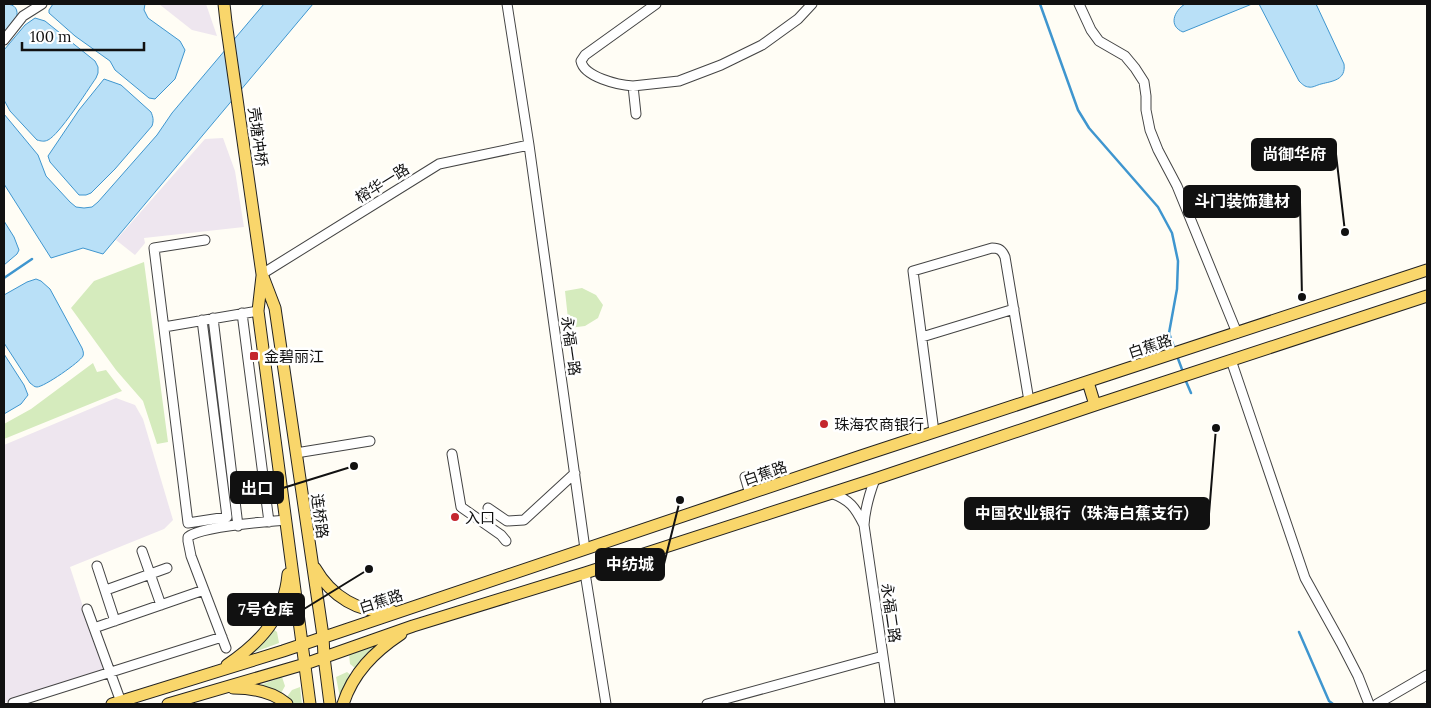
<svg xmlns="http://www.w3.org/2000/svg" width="1431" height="708" font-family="Lora,'Noto Sans SC',serif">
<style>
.industrial{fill:#eee6ef}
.green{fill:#d5ebbd}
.water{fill:#b9e0f7;stroke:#3f96cf}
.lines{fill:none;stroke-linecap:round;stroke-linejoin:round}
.stream{stroke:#3f96cf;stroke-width:2.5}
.minor-casing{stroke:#444;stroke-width:11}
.major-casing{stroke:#222;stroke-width:13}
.minor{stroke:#fff;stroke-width:9}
.major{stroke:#f9d66b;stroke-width:11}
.poi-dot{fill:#c4262e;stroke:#fff;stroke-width:2}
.labels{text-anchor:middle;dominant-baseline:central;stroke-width:5;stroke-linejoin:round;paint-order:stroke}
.street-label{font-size:15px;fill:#111;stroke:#fff}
.poi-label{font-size:15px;fill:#111;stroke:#fff;text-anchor:start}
.leader{fill:none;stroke:#111;stroke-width:2}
.callout-dot{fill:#111;stroke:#fff;stroke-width:2}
.callout{fill:#111;stroke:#111;stroke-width:2}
.callout-label{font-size:16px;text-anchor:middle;font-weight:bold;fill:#fff}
</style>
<rect width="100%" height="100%" fill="#fffdf5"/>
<path class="industrial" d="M 159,4 L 206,4 L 217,36 L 192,30 Z
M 223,138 L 235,171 L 244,227 L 144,238 L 145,243 L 135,255 L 116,240 L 205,139 Z
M 116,398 L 135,405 L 143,419 L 173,520 L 164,529 L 70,567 L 104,671 L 4,703 L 4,445 Z"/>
<path class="green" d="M 144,262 L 168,442 L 157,444 L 143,401 L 116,370 L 71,308 L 94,281 Z
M 582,288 L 596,295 L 603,305 L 598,318 L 585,326 L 569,328 L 565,291 Z
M 93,363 L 97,372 L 106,370 L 122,391 L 4,439 L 4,424 L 31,409 Z
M 272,628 L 277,632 L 279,643 L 252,653 Z
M 375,645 L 376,648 L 355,668 L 350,664 L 349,654 Z
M 347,672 L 351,675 L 340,698 L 336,677 Z
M 282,677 L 285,686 L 280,695 L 258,686 Z
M 300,687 L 302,704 L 294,704 L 286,698 L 292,690 Z"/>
<path class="water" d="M 4,4 C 12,4 18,6 17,16 L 4,32 Z
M 53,4 L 145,4 L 144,10 L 148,18 L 180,41 L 185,50 L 175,79 L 155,99 L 149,98 L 115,70 L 110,61 L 75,36 L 49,13 L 49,10 Z
M 264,4 L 313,4 L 103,254 L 83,248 L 51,258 L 4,184 L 4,114 L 38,155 L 46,176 L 70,202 L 76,207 L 84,208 L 92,207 L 98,202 L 157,135 L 172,113 Z
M 1185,4 L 1252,4 L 1183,32 C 1168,26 1174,11 1185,4 Z
M 1259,4 L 1316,4 L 1344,64 C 1346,80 1333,81 1321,84 C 1317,85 1312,88 1309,87 C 1305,87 1302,84 1299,81 Z
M 35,18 L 45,21 L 95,61 L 98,67 L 98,73 L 96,78 C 87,91 59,135 48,140 C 44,142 41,141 37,140 L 10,111 L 4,100 L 4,50 L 25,25 Z
M 104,79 L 121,85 L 151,112 C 153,117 154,120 152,126 L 115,169 L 91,193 L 86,195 L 79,195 L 50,162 L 48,156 L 79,110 Z
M 4,221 L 14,237 L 19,250 L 17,254 L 4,265 Z
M 36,279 L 41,281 L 50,289 L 82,348 C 83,351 84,353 83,356 C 80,362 44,387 37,387 C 34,387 33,385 30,383 L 4,343 L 4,295 L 27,282 Z
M 4,354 L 24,385 L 28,395 L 21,404 L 4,414 Z"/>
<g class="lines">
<path class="stream" d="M 1040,4 L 1078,110 L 1089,128 L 1158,207 L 1172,233 L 1178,261 L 1177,289 L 1169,333 L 1175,350
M 4,278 L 32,259
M 1177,356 L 1183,372
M 1185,379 L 1191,393
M 1299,632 L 1329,701 L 1333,704"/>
<g class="minor-casing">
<path id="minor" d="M 507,4 L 529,145 L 585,549
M 656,4 L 585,55 L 581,61 C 584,77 618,85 633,86 L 679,81 L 721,65 L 762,45 L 798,19 L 812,4
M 1079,4 L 1091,30 L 1099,41 L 1125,56 L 1135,68 L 1144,82 L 1146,96 L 1146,110 L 1150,130 L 1158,150 L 1177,186 L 1237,333
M 4,40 L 23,16 L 42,4
M 633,86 L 636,114
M 262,274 L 439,164 L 529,145
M 242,313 L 269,522
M 213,318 L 238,526
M 202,320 L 227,517 L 188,523 L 154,248 L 205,240
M 164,327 L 258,311
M 922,337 L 1014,309
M 1231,360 L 1305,578 L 1341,643 L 1358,676 L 1369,704
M 934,432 L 913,271 L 992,248 C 999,248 1002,250 1005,257 L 1029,401
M 296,453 L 370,441
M 452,454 L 461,507 L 501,535 L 506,541
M 745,477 L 750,494
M 875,479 C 869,495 865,508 864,525 L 890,704
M 831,493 C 850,500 855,507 864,525
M 488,508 L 507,521 L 524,520 L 575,473
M 142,551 L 161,605
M 97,566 L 115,621
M 585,573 L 606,704
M 106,590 L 167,568
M 87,609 L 121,702
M 94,628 L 204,590
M 226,648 L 191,556 L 188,541 L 188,537 C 202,526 265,522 285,520
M 14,704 L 13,703 L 222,637
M 707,704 L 883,656
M 1377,704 L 1427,675"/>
</g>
<g class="major-casing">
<path id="major" d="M 224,4 L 226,22 L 262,274 L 275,308 L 323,636 L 324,657 L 330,704
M 262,276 L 258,311 L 310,704
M 1088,382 L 1095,405
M 315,568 C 331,596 359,614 392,611
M 227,665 C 261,642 284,617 288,574
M 233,688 C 252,688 273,692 287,704
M 112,704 L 283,651 L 861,456 L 1427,270
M 168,704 L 305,664 L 413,626 L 585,573 L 875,479 L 1095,405 L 1427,296
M 343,704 C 353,673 374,652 401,634"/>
</g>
<use href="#minor" class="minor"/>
<use href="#major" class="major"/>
</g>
<g class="poi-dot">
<rect x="249" y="351" width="10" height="10" rx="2.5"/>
<circle cx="824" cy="424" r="5"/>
<circle cx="455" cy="517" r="5"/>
</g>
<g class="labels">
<g class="street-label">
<text transform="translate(258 137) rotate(82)">壳塘冲桥</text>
<text transform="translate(382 183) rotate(-32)">榕华一路</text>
<text transform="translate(571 346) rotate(82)">永福一路</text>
<text transform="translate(1150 346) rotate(-18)">白蕉路</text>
<text transform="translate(765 473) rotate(-19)">白蕉路</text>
<text transform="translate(320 516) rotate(82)">连桥路</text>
<text transform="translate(381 601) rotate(-18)">白蕉路</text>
<text transform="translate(891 613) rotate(82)">永福二路</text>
</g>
<g class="poi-label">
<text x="264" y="356">金碧丽江</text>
<text x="834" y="424">珠海农商银行</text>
<text x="465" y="517">入口</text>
</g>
</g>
<path class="leader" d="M1345 232L1336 154M1302 297L1300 202M354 466L283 488M1216 428L1209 514M680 500L664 564M369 569L304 609"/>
<g class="callout-dot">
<circle cx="1345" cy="232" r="5"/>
<circle cx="1302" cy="297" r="5"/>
<circle cx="354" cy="466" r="5"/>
<circle cx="1216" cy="428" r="5"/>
<circle cx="680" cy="500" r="5"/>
<circle cx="369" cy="569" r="5"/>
</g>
<g class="callout">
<rect x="1252" y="139" width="84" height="31" rx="5"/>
<rect x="1184" y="186" width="116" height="31" rx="5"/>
<rect x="231" y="472" width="52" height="31" rx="5"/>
<rect x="965" y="498" width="244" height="31" rx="5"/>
<rect x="596" y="549" width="68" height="31" rx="5"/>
<rect x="228" y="594" width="76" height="31" rx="5"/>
</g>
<g class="callout-label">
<text x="1294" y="160">尚御华府</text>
<text x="1242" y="207">斗门装饰建材</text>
<text x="257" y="494">出口</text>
<text x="1087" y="519">中国农业银行（珠海白蕉支行）</text>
<text x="630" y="570">中纺城</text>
<text x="266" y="615">7号仓库</text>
</g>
<rect width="1431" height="708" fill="none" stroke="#111111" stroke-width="10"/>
<path d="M22 42v8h122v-8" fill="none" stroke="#111111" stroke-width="2.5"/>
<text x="30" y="42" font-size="15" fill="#111111" stroke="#ffffff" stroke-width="4" paint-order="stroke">100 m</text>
</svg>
